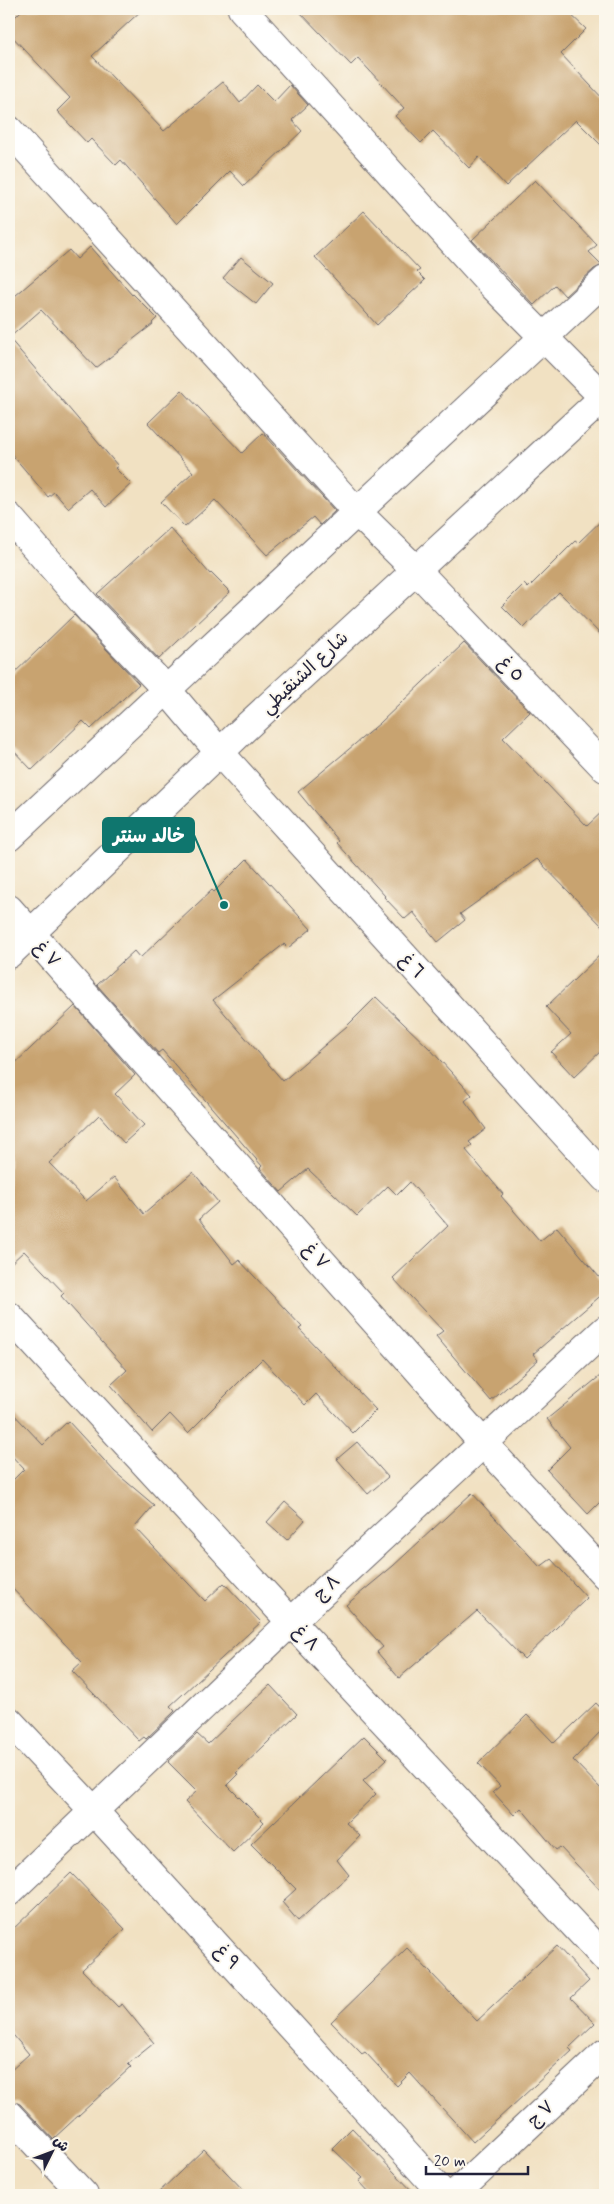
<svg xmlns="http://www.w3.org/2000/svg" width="614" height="2204" font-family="Mynerve,'Playpen Sans Arabic',sans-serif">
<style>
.building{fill:#c8a370}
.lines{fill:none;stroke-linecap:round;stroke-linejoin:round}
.minor-casing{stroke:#6a656a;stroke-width:30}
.tertiary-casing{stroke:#6a656a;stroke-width:30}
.minor{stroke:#fff;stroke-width:28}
.tertiary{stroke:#fff;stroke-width:28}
.labels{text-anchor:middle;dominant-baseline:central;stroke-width:4;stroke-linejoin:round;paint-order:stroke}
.street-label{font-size:18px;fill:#22223b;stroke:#fbf7ec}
.leader{fill:none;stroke:#0f766e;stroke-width:2}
.callout-dot{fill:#0f766e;stroke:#fbf7ec;stroke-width:2}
.callout{fill:#0f766e;stroke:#0f766e;stroke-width:2}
.callout-label{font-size:19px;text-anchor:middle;font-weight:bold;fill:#fff}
</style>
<rect width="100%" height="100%" fill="#fbf7ec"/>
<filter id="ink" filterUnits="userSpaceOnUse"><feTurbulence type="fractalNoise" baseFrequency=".02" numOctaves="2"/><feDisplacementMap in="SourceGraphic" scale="10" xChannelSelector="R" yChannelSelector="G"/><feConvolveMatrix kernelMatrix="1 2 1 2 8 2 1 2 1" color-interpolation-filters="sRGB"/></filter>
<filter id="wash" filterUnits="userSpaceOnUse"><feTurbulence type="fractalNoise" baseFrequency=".0096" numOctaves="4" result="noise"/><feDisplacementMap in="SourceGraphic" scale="20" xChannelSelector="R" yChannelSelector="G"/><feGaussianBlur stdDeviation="1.12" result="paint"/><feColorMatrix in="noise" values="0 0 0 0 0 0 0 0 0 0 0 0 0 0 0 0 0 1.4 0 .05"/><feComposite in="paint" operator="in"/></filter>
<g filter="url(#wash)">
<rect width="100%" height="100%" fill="#f1e1c2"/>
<g id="blocks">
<path class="building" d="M 23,9 L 143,9 L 92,56 L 164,131 L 223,82 L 240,103 L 257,85 L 274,102 L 290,85 L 308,105 L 292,120 L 302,131 L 244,186 L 230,171 L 177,224 L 121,160 L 116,165 L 91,139 L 87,143 L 57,111 L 70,98 L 9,33 L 9,23 Z
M 297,9 L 565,9 L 586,29 L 561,54 L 605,101 L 605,149 L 576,120 L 506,186 L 479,157 L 469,168 L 433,131 L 421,143 L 395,116 L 404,108 L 358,58 L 351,65 Z
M 535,180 L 597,245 L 589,252 L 602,265 L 594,269 L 565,296 L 555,285 L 534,305 L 472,240 Z
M 364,211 L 420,270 L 417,272 L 425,280 L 377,325 L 315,257 Z
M 90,247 L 132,295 L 133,294 L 157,318 L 152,323 L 153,324 L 96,368 L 41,310 L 9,338 L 118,466 L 115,468 L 131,484 L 106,507 L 90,489 L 68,508 L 54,492 L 48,497 L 9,451 L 9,301 L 69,250 L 77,259 Z
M 241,257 L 273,283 L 256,304 L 223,278 Z
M 182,390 L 242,453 L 263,433 L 335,511 L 320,525 L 313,517 L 267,555 L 215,500 L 185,527 L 161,502 L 193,472 L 148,423 Z
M 605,517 L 605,639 L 559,592 L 524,628 L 502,606 L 524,584 L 528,588 L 575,541 L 578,543 Z
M 170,528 L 210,574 L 211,573 L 230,592 L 159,659 L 97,594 Z
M 74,615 L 139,684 L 91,729 L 83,721 L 32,770 L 9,746 L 9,678 Z
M 464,643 L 530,712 L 503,738 L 587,826 L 605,809 L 605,929 L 537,859 L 460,914 L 465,920 L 438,942 L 413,912 L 405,919 L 384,897 L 385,896 L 337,843 L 339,841 L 298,792 L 380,723 Z
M 247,859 L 311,929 L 288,948 L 284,944 L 213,1000 L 283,1081 L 347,1026 L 376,997 L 430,1049 L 472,1095 L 465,1101 L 486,1129 L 469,1142 L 472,1145 L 466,1150 L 503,1194 L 501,1196 L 540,1241 L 557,1227 L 605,1284 L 605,1292 L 533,1354 L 538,1360 L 491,1401 L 436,1336 L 443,1331 L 393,1278 L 448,1226 L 410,1182 L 397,1195 L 388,1186 L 357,1216 L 308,1169 L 281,1192 L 260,1168 L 262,1166 L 162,1050 L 158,1053 L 97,985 L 134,951 L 140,958 L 212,890 L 214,892 Z
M 605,950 L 605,1047 L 574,1077 L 551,1052 L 571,1034 L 546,1007 Z
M 75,1006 L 135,1075 L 115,1094 L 144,1125 L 124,1143 L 99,1115 L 49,1163 L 86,1201 L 114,1177 L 144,1214 L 193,1172 L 218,1202 L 199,1219 L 234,1264 L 239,1260 L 302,1327 L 299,1329 L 376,1410 L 353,1433 L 316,1394 L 305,1405 L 262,1359 L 188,1433 L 170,1414 L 152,1432 L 111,1385 L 127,1370 L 61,1296 L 64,1293 L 24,1251 L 9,1265 L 9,1069 Z
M 605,1372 L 605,1497 L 588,1514 L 547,1470 L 570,1447 L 547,1419 Z
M 9,1409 L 43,1445 L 68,1421 L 115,1472 L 154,1505 L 135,1527 L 205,1601 L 224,1583 L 261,1622 L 170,1706 L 175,1711 L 146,1739 L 144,1737 L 139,1741 L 72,1671 L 82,1662 L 9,1585 L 9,1484 L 24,1469 L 9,1453 Z
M 357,1442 L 388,1477 L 368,1494 L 337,1459 Z
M 472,1493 L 540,1567 L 551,1559 L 587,1598 L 524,1659 L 477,1611 L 399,1678 L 377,1652 L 383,1647 L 346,1605 L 393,1566 Z
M 285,1502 L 305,1520 L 287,1540 L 267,1522 Z
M 270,1685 L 297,1714 L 236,1773 L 238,1774 L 227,1785 L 264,1822 L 233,1852 L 185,1802 L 197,1791 L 168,1762 L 197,1734 L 208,1744 Z
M 596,1703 L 605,1713 L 605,1727 L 573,1760 L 605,1793 L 605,1895 L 560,1847 L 556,1850 L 521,1808 L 514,1815 L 493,1792 L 500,1786 L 478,1763 L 527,1715 L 554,1743 Z
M 364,1736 L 387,1759 L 363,1781 L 376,1794 L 346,1823 L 360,1836 L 337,1860 L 349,1875 L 298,1921 L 282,1902 L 296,1889 L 251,1844 Z
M 71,1873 L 125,1929 L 82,1970 L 118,2007 L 122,2004 L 154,2043 L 128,2064 L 131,2067 L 53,2139 L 20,2104 L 9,2100 L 9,2072 L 29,2054 L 9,2030 L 9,1933 Z
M 557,1946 L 589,1981 L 571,1998 L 595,2023 L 569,2048 L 572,2051 L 473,2142 L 410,2073 L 397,2086 L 365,2052 L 362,2054 L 331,2022 L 407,1948 L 477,2021 Z
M 352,2128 L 373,2150 L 416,2195 L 372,2195 L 359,2181 L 363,2178 L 332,2148 Z
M 204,2149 L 248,2195 L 156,2195 Z"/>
</g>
</g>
<g filter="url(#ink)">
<use href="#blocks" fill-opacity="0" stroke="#6a656a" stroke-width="1"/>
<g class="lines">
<g class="minor-casing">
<path id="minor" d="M 242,9 L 493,286 L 605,399
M 9,130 L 356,511 L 416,570 L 605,768
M 9,517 L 90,610 L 166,689 L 220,753 L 605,1178
M 9,837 L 605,280
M 9,909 L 483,1443 L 605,1575
M 9,1316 L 291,1622 L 605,1958
M 9,1721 L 93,1810 L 444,2195
M 9,1892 L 291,1622 L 605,1330
M 9,2115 L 84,2195
M 454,2195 L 605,2053"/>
</g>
<g class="tertiary-casing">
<path id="tertiary" d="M 9,954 L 243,730 L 605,396"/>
</g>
<use href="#minor" class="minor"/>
<use href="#tertiary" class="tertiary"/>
</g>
</g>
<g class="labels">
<g class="street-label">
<text transform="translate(511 669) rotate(46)">٥ غ</text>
<text transform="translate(305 673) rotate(-43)">شارع الشنقيطي</text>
<text transform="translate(47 954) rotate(48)">٧ غ</text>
<text transform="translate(412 966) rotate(48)">٦ غ</text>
<text transform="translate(316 1256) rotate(48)">٧ غ</text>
<text transform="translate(327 1588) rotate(-43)">٨ ج</text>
<text transform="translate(306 1638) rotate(47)">٨ غ</text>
<text transform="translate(227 1957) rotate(48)">٩ غ</text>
<text transform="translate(541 2114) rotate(-43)">٧ ج</text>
</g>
</g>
<path class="leader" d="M224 905L194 835"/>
<circle class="callout-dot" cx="224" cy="905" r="5"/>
<rect class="callout" x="103" y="818" width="91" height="34" rx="5"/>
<g class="callout-label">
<text x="149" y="842">خالد سنتر</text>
</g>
<rect width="614" height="2204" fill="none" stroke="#fbf7ec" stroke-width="30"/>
<g transform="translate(52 2152) rotate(48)" stroke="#fbf7ec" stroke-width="4" paint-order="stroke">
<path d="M0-4L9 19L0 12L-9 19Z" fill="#22223b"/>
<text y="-8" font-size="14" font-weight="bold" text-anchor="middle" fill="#22223b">ش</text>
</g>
<path d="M426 2166v8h102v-8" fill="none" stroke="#22223b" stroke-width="2.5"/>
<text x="434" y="2166" font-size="15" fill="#22223b" stroke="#fbf7ec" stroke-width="4" paint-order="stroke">20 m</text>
</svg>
